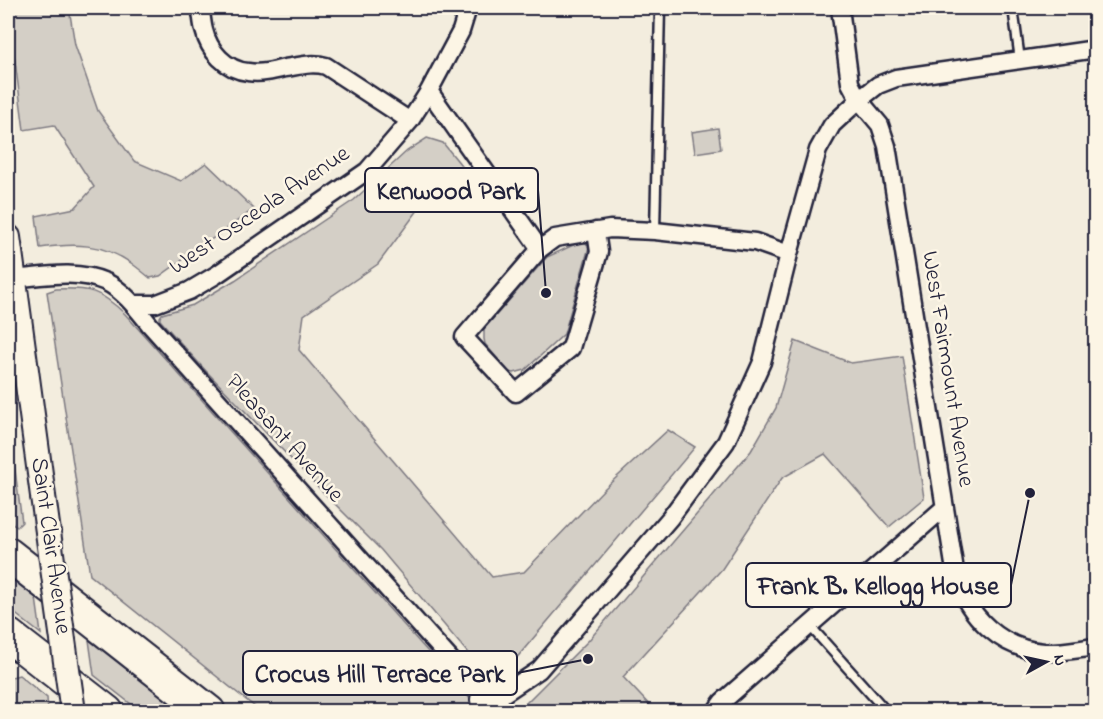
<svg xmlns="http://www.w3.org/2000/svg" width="1103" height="719" font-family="'Indie Flower',sans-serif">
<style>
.green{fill:#d4cfc6;stroke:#7b7880;stroke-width:1.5}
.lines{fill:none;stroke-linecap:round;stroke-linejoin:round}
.lane-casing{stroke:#22223b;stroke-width:13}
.street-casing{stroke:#22223b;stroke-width:21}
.secondary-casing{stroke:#22223b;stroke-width:28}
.highway-casing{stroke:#22223b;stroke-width:36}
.lane{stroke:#fcf5e5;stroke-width:8}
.street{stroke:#fcf5e5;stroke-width:16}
.secondary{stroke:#fcf5e5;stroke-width:24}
.highway{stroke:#fcf5e5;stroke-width:32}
.secondary-bridge-casing{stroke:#22223b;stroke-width:28;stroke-linecap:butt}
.secondary-bridge{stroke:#fcf5e5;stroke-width:24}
.labels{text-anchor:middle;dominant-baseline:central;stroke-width:5;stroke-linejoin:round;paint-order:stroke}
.street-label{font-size:24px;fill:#22223b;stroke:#fcf5e5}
.leader{fill:none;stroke:#22223b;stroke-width:2}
.callout-dot{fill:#22223b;stroke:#fcf5e5;stroke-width:2}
.callout{fill:#fcf5e5;stroke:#22223b;stroke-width:2}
.callout-label{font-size:26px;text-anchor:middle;font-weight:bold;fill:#22223b}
</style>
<rect width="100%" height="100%" fill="#f3edde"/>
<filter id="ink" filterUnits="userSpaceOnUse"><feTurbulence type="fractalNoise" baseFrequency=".0167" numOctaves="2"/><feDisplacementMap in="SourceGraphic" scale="12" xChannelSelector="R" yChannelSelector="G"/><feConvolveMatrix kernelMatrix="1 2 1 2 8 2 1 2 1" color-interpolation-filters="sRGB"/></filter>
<g filter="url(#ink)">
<path class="green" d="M 8,8 L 69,8 L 75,45 L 98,111 L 134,161 L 181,181 L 206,163 L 254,209 L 160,276 L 150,278 C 144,273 138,268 131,263 C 102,243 75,243 40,248 L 36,216 L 75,208 L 94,187 L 54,125 L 24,130 Z
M 718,128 L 721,149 L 695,153 L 692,132 Z
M 427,138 L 443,143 L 465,170 L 424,202 L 378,264 L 304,315 L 299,350 L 492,577 L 524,572 L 605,488 L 668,430 L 695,447 L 503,674 L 488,677 L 381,550 L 324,493 L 206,371 L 160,320 L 160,317 L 162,314 L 193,305 L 235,280 L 354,200 L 407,151 Z
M 580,242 L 586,243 L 589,247 L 564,334 L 525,370 L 514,373 L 509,372 L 485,344 L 484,339 L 484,329 L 547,257 Z
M 56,289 C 90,288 100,290 125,314 L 481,711 L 260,711 L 90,575 L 47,292 Z
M 795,341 L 851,363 L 902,356 L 924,498 L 889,527 L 825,454 L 782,478 L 722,569 L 623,677 L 655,711 L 518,711 L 589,640 L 751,451 L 776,408 Z
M 8,418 L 22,522 L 17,527 L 8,519 Z
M 8,576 L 36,598 L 41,634 L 8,608 Z
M 89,640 L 180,711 L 140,711 L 94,675 Z
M 19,675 L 47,698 L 48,711 L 8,711 L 8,678 Z"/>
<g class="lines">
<g class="lane-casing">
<path id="lane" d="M 1013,8 L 1020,60
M 655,231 L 660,8
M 810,626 L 887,712"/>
</g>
<g class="street-casing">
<path id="street" d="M 200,8 C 202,15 202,23 204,30 C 209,51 226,70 248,72 C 261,74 273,71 285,68 C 299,66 312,62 326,66 L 410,121
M 840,8 L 850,83 L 859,100 L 880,125 L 887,146 L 956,577 C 968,616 1001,649 1044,652 C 1061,653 1078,649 1096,647
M 429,91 L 540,249
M 596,231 L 599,252 L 571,348 L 516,393 L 464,337 L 540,249 L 555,238 L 610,229 L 655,231 L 755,242 L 789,254
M 13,279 C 44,276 77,269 106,282 C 124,291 138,310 150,325 L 487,700 L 500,696 L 539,670 L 670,518 L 726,442 L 762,362 L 789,254 L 818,150 L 832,125 L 859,100 L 878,85 L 896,78 L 1096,49
M 133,304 L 155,304 L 189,291 L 216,275 L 367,171 L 410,121 L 429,91 L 461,31 L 468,8
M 715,712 L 722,702 L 945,507"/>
</g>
<g class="secondary-casing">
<path id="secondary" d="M 8,237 L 43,496"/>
</g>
<g class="highway-casing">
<path id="highway" d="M 8,554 L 209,712
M 8,635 L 107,712
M 487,700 L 496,712"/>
</g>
<use href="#lane" class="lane"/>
<use href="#street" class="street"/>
<use href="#secondary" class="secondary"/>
<use href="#highway" class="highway"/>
<g class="secondary-bridge-casing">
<path id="secondary-bridge" d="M 43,496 L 73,712"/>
</g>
<use href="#secondary-bridge" class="secondary-bridge"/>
</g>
</g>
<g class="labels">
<g class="street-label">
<text transform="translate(260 211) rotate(-34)">West Osceola Avenue</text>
<text transform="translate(947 369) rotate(81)">West Fairmount Avenue</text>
<text transform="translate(284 439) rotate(48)">Pleasant Avenue</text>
<text transform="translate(50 546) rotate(82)">Saint Clair Avenue</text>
</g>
</g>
<path class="leader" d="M546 293L538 190M1030 493L1011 585M588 659L517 673"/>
<g class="callout-dot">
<circle cx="546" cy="293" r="6"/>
<circle cx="1030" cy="493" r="6"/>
<circle cx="588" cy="659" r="6"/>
</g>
<g class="callout">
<rect x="365" y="168" width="173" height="44" rx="6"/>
<rect x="746" y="563" width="265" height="44" rx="6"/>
<rect x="243" y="651" width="274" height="44" rx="6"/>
</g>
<g class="callout-label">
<text x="451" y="199">Kenwood Park</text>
<text x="878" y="594">Frank B. Kellogg House</text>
<text x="380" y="682">Crocus Hill Terrace Park</text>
</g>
<rect width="1103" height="719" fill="none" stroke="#fcf5e5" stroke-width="30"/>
<rect x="15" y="15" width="1073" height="689" fill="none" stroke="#22223b" stroke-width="2" filter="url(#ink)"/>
<g transform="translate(1046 662) rotate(82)" stroke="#fcf5e5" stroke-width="4.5" paint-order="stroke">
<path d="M0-4.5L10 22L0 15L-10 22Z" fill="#22223b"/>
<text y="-9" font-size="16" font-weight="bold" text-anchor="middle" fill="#22223b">N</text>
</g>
</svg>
